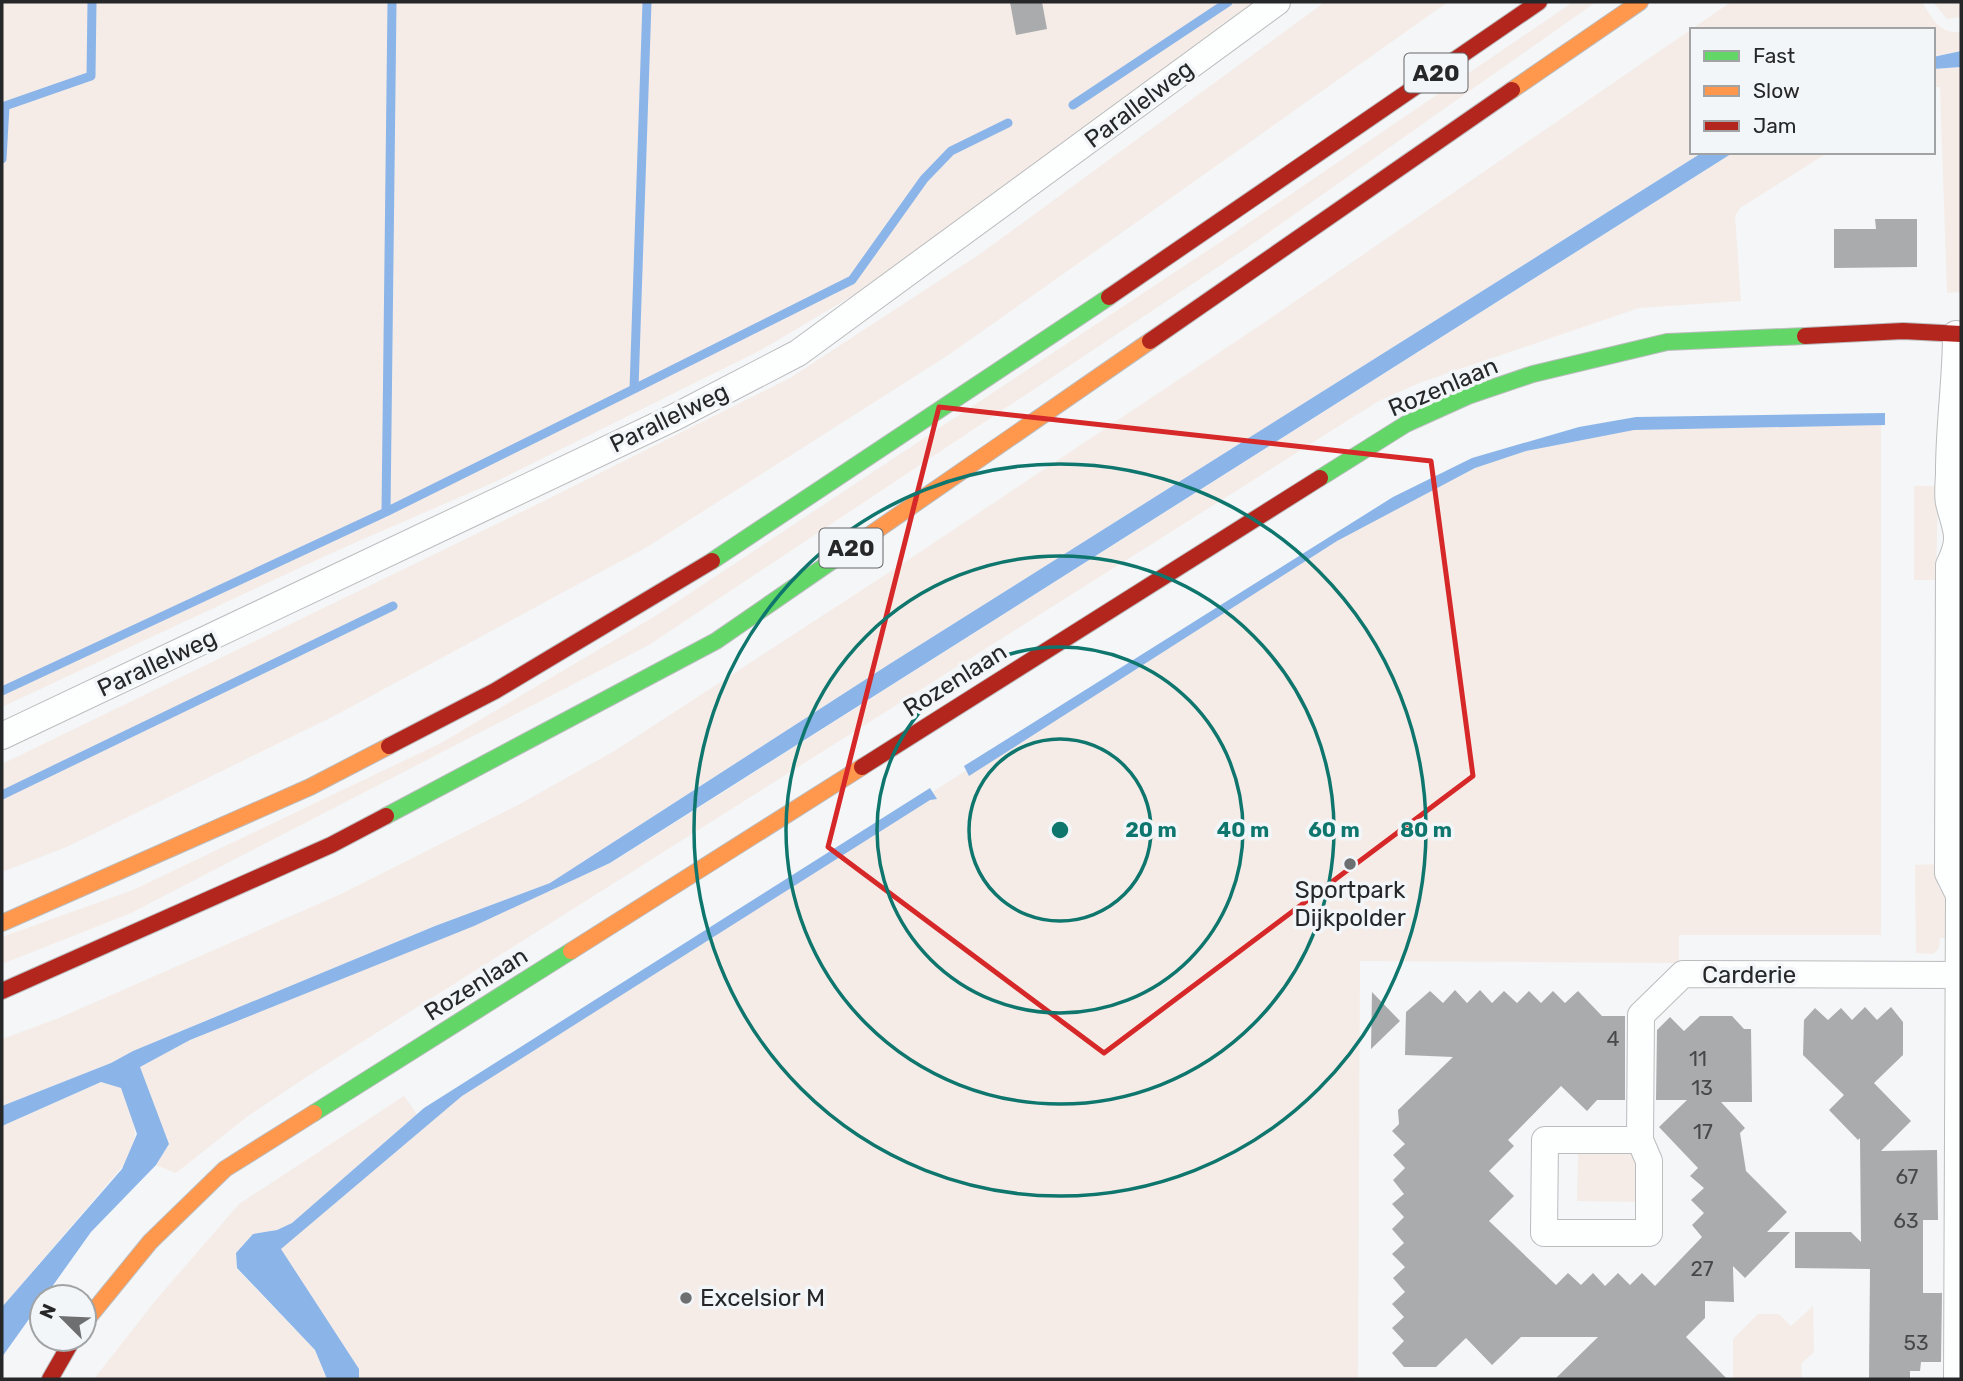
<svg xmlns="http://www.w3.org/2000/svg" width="1963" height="1381" font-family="Rubik,sans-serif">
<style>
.green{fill:#f5ece7}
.water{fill:#8bb5e8}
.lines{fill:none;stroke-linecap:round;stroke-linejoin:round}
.stream{stroke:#8bb5e8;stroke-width:9}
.building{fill:#aaabad}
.street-casing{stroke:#bbbcbe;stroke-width:28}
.fast-casing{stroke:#bbbcbe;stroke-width:18}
.slow-casing{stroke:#bbbcbe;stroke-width:18}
.jam-casing{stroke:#bbbcbe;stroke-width:18}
.street{stroke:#fdfefe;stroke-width:26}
.fast{stroke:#63d668;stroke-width:16}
.slow{stroke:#ff974d;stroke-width:16}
.jam{stroke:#b3261e;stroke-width:16}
.marked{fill:none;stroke:#d62828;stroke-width:5;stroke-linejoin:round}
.ring{fill:none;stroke:#0f766e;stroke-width:3.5}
.poi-dot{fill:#6e6f71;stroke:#f3f6f9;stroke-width:2.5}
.labels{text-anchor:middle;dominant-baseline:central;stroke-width:7;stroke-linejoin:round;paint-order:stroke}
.number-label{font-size:21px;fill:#474849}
.shield{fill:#f3f6f9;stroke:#646567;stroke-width:2}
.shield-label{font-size:23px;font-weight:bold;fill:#262728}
.street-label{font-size:24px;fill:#262728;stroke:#f3f6f9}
.poi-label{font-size:24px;fill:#262728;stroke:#f3f6f9}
.centre{fill:#0f766e;stroke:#f3f6f9;stroke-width:3.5}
.ring-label{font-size:21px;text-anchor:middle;font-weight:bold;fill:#0f766e;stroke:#f3f6f9;stroke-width:7;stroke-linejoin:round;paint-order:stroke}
</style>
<rect width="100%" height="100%" fill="#f4f6f8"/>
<path class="green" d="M 2,2 L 1271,2 L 926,246 L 857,293 L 761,350 L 497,481 L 336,551 L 2,707 Z
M 1325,2 L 1448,2 L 950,354 L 647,547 L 336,715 L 69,846 L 2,872 L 2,764 L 542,502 L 790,378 L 980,254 Z
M 1573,2 L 1596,2 L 1251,245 L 649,645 L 131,913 L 2,964 L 2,937 L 133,890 L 441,743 L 657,615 L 1231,235 Z
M 1731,2 L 1922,2 C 1933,19 1939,34 1961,32 L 1961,51 L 1933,57 L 1933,30 L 1692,30 L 1692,152 L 1703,152 L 888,665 L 550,883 L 435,926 L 133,1051 L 111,1063 L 2,1106 L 2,1039 L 59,1018 L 341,894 L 520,804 L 616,750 L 908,560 L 1265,322 Z
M 1933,2 L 1961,2 L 1961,17 L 1947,19 Z
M 1961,67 L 1961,292 L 1947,293 L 1940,87 L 1933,87 L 1933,69 Z
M 1734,152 L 1829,152 L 1740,208 L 1735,216 L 1741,301 L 1639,308 L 1419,383 L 1377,402 L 308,1076 L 248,1116 L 176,1173 L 156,1165 L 169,1144 L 139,1067 L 190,1040 L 611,863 Z
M 1881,425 L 1881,935 L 1679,935 L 1679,963 L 1360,961 L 1358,1379 L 346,1379 L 266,1250 L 452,1095 L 1352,527 L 1446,475 L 1596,430 Z
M 1914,486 L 1938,486 L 1936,580 L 1914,580 Z
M 1938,864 L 1938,887 L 1948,898 L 1949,938 L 1940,938 L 1939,948 L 1933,954 L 1916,953 L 1915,865 Z
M 101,1082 L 121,1087 C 132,1116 141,1130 129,1159 L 2,1307 L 2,1126 Z
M 404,1096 L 417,1114 L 292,1223 L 277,1230 L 253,1234 L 236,1253 L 237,1269 L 315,1350 L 327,1379 L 94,1379 L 155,1301 L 239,1204 Z
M 1630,1149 L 1639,1159 L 1639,1202 L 1577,1201 L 1578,1152 Z
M 1813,1306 L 1814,1352 L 1801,1364 L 1802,1379 L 1733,1379 L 1733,1339 L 1758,1314 L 1779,1314 L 1791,1326 Z"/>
<path class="water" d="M 1961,51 L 1961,67 L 1933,69 L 1933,57 Z
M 1703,152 L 1734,152 L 610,863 L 474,926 L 190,1040 L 140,1067 L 169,1144 L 156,1165 L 91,1232 L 2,1357 L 2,1307 L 122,1169 L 137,1134 L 121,1088 L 101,1082 L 2,1126 L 2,1106 L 111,1063 L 133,1051 L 435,926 L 550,883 L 888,665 Z
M 1885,413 L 1885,425 L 1634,430 L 1526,451 L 1475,468 L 1337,541 L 969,776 L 964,766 L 1393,497 L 1472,458 L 1579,427 L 1636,417 Z
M 930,788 L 937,799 L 930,800 L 462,1096 L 281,1249 L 359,1369 L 359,1379 L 327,1379 L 315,1350 L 237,1268 L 236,1253 L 253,1234 L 277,1230 L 292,1223 L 424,1108 Z"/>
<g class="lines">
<path class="stream" d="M 392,2 L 386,512 L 634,389 L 647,2
M 1073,105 L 1228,2
M 2,107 L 91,76 L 92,2
M 2,159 L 5,106
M 634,389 L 852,280 L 924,179 L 951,151 L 1008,123
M 2,691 L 386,512
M 2,795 L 393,606"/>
</g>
<path class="building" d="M 1010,2 L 1042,2 L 1047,29 L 1016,35 Z
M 1875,219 L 1917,219 L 1917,267 L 1834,268 L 1834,229 L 1876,229 Z
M 1455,990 L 1467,1003 L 1480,990 L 1492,1003 L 1504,991 L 1517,1003 L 1529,991 L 1541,1003 L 1553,991 L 1565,1003 L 1578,991 L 1602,1016 L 1625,1016 L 1625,1100 L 1597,1100 L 1587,1111 L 1561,1086 L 1508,1140 L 1514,1146 L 1489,1171 L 1514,1196 L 1489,1221 L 1556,1285 L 1568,1273 L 1581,1285 L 1593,1273 L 1605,1286 L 1618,1273 L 1630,1285 L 1642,1273 L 1655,1286 L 1702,1237 L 1692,1225 L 1704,1213 L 1691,1200 L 1704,1188 L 1690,1176 L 1698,1168 L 1659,1127 L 1687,1100 L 1656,1100 L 1657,1030 L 1670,1017 L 1684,1031 L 1700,1016 L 1732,1016 L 1744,1029 L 1751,1029 L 1752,1102 L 1721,1102 L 1745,1128 L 1740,1133 L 1746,1171 L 1787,1212 L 1767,1232 L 1790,1232 L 1745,1278 L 1733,1266 L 1734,1302 L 1705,1301 L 1705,1318 L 1686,1337 L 1727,1379 L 1555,1379 L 1598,1337 L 1521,1337 L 1492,1365 L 1466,1338 L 1436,1367 L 1404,1367 L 1392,1353 L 1404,1341 L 1392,1328 L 1404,1317 L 1392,1304 L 1405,1292 L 1393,1278 L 1405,1267 L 1392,1254 L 1404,1243 L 1392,1229 L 1404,1217 L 1392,1204 L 1404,1194 L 1393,1180 L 1405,1168 L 1393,1155 L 1405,1144 L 1392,1131 L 1399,1124 L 1398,1110 L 1453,1057 L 1405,1055 L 1406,1012 L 1430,991 L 1443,1003 Z
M 1372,992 L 1400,1021 L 1371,1049 Z
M 1865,1007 L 1877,1020 L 1891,1007 L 1903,1022 L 1903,1055 L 1874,1083 L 1911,1121 L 1881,1151 L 1937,1150 L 1938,1220 L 1923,1220 L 1923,1293 L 1942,1293 L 1941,1362 L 1921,1362 L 1920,1371 L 1910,1371 L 1910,1379 L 1869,1379 L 1870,1269 L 1795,1268 L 1795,1232 L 1851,1232 L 1861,1242 L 1860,1138 L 1858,1140 L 1829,1110 L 1844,1095 L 1803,1055 L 1804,1020 L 1815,1008 L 1828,1020 L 1841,1008 L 1852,1020 Z"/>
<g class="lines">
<g class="street-casing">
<path id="street" d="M 1956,334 C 1956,380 1949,425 1949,471 C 1949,481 1947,494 1949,503 C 1956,532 1963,536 1949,565 L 1948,873 L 1959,895 L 1957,1379
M 2,736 L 675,417 L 798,353 L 1277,2
M 1640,1140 L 1545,1140 L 1544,1233 L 1649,1233 L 1649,1161 L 1640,1140 L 1641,1015 L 1683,974 L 1956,975"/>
</g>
<g class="fast-casing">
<path id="fast" d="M 1320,478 L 1406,424 L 1468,396 L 1533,374 L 1667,342 L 1805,336
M 712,561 L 1109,297
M 386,816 L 716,641 L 848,550
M 314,1113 L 571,951"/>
</g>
<g class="slow-casing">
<path id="slow" d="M 1512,90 L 1640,2
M 848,550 L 1150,341
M 2,923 L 310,787 L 389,746
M 571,951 L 862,767
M 84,1323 L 150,1242 L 225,1169 L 314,1113"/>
</g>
<g class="jam-casing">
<path id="jam" d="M 1109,297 L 1539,2
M 1805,336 L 1903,331 L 1961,334
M 1150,341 L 1512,90
M 389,746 L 495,691 L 712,561
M 862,767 L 1320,478
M 2,991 L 331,845 L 386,816
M 50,1379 L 73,1339"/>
</g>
<use href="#street" class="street"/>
<use href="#fast" class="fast"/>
<use href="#slow" class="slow"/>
<use href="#jam" class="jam"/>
</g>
<path class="marked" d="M 939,407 L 1431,461 L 1473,776 L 1104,1053 L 828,847 Z"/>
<g class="ring">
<circle cx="1060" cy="830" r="91"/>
<circle cx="1060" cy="830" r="183"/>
<circle cx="1060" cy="830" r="274"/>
<circle cx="1060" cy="830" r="366"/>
</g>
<g class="poi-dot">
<circle cx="1350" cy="864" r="7"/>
<circle cx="686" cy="1298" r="7"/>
</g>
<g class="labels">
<g class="number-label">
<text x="1613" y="1038">4</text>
<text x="1698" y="1058">11</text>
<text x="1702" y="1087">13</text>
<text x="1703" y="1131">17</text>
<text x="1907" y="1176">67</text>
<text x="1906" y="1220">63</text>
<text x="1702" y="1268">27</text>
<text x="1916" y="1342">53</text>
</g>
<g class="shield">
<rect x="1404.5" y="53.5" width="63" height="39" rx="5"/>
<rect x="819.5" y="528.5" width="63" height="39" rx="5"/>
</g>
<g class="shield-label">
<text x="1436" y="73">A20</text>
<text x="851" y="548">A20</text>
</g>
<g class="street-label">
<text transform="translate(1139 104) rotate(-37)">Parallelweg</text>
<text transform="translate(1443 387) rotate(-23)">Rozenlaan</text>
<text transform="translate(669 418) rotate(-26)">Parallelweg</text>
<text transform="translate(157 663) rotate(-25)">Parallelweg</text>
<text transform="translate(955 680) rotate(-32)">Rozenlaan</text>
<text x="1749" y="975">Carderie</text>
<text transform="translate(476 984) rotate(-32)">Rozenlaan</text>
</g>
<g class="poi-label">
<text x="1350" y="890">Sportpark<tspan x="1350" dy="28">Dijkpolder</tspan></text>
<text x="700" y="1298" text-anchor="start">Excelsior M</text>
</g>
</g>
<circle cx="1060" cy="830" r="10" class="centre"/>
<g class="ring-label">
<text x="1151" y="837">20 m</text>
<text x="1243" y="837">40 m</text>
<text x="1334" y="837">60 m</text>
<text x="1426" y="837">80 m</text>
</g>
<rect width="1963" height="1381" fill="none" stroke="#262728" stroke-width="7"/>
<rect x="1690" y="28" width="245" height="126" fill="#f3f6f9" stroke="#a1a3a5" stroke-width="2"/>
<rect x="1704" y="51" width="35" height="10" fill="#63d668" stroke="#a1a3a5" stroke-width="2"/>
<text x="1753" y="63" font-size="21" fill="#262728">Fast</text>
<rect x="1704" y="86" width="35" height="10" fill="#ff974d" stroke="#a1a3a5" stroke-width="2"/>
<text x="1753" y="98" font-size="21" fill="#262728">Slow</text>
<rect x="1704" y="121" width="35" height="10" fill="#b3261e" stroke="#a1a3a5" stroke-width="2"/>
<text x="1753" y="133" font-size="21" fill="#262728">Jam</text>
<g transform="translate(63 1318) rotate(294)"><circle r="33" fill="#f3f6f9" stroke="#a1a3a5" stroke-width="2"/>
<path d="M0-5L12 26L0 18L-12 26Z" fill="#6e6f71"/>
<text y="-10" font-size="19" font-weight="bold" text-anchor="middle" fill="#262728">N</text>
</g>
</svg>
